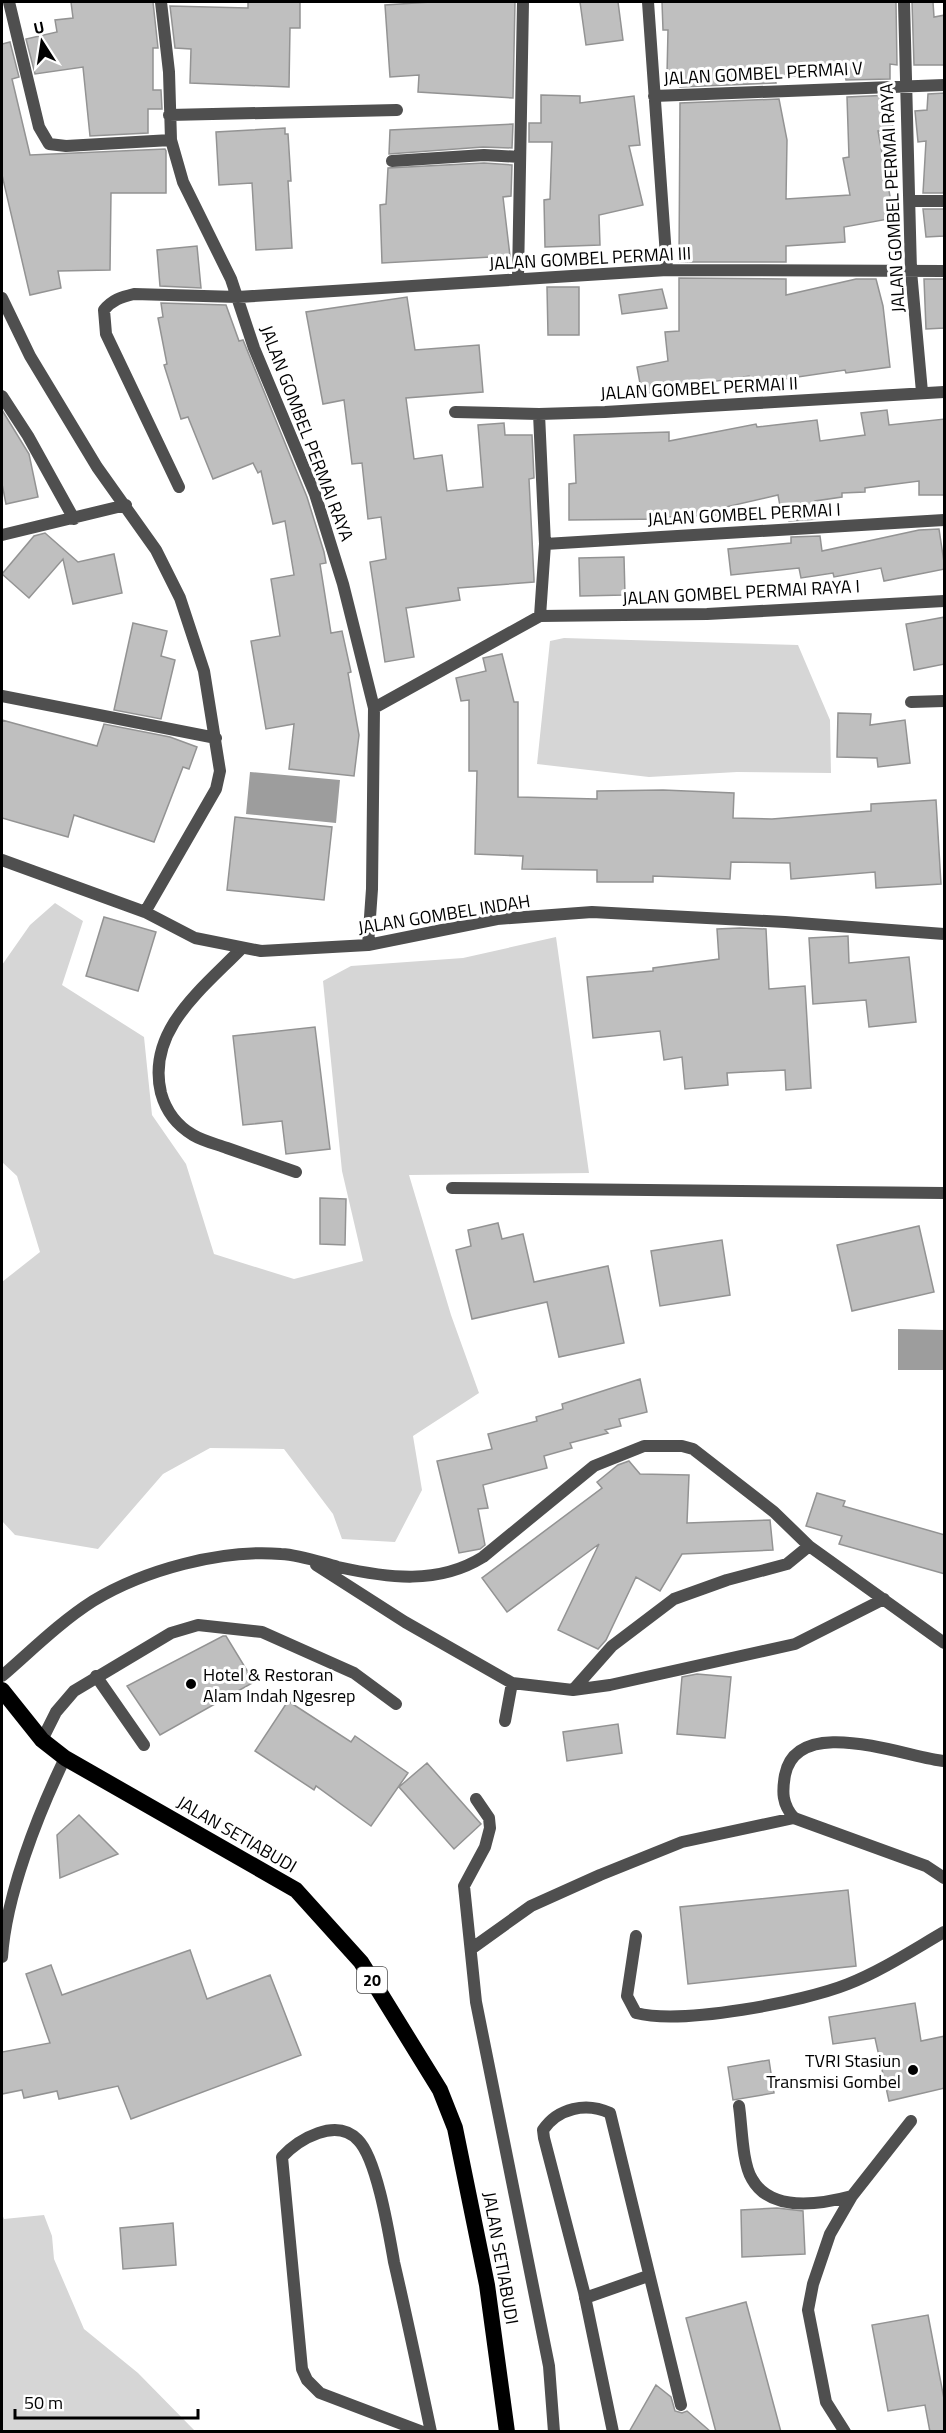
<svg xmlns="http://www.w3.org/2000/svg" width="946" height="2433" font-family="'Titillium Web',sans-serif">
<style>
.green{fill:#d6d6d6}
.water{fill:#9d9d9d}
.building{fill:#bfbfbf;stroke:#939393;stroke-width:1.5}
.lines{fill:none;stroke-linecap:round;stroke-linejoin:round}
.service{stroke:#4f4f4f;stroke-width:12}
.minor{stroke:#4f4f4f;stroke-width:12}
.trunk{stroke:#000;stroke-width:16}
.poi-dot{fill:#000;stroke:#fff;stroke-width:2}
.labels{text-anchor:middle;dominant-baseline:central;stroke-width:6;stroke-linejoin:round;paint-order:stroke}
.shield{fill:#fff;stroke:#4c4c4c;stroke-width:1.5}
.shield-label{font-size:16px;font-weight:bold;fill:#000}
.street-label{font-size:18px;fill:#000;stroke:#fff}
.poi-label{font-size:18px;fill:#000;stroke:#fff;text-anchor:start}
</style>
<rect width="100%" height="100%" fill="#fff"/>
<path class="green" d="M 564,638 L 798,645 L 830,720 L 831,773 L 737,772 L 649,777 L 537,764 L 550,641 Z
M 55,903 L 83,921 L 62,985 L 144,1037 L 152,1115 L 186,1164 L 214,1254 L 294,1279 L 363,1261 L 342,1171 L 323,981 L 351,966 L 463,958 L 556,937 L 589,1173 L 409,1175 L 451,1315 L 479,1393 L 413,1436 L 422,1490 L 395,1542 L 342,1539 L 333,1514 L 284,1449 L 210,1448 L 163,1474 L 98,1549 L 15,1535 L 2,1521 L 2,1282 L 40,1252 L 17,1176 L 2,1162 L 2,965 L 30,925 Z
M 2,2214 L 4,2219 L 44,2215 L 52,2236 L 54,2259 L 84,2329 L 138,2373 L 195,2431 L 2,2431 Z"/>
<path class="water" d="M 250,772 L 340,780 L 336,823 L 246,814 Z
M 898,1329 L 944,1330 L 944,1370 L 898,1370 Z"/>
<path class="building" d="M 71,2 L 153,2 L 158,48 L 153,48 L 153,90 L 161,90 L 162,109 L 148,109 L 148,133 L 90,136 L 83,67 L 35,74 L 26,39 L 57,32 L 55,20 L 73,18 Z
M 248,2 L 300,2 L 300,28 L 290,28 L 289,87 L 190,83 L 191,49 L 175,48 L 170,6 L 248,8 Z
M 431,2 L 515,2 L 513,98 L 418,92 L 419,75 L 390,77 L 385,5 Z
M 580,2 L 618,2 L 623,40 L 586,45 Z
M 662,2 L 896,2 L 897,65 L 890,64 L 890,79 L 846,80 L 845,75 L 816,74 L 775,78 L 776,83 L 680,87 L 680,75 L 667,75 L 668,30 L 663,30 Z
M 912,2 L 933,2 L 934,17 L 945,15 L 945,65 L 914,65 Z
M 10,42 L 19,77 L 12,79 L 30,155 L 165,149 L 166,151 L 166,193 L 111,193 L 110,270 L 58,271 L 61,288 L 30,295 L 2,175 L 2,44 Z
M 945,93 L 945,188 L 943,193 L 923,193 L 926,141 L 918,142 L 915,111 L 927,110 L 928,94 Z
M 541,95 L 580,96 L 580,103 L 634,96 L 640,145 L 629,146 L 643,205 L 599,215 L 600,245 L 545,247 L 544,200 L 550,199 L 552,142 L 529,142 L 529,123 L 541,123 Z
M 891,95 L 893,130 L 878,131 L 894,218 L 844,227 L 845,242 L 786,246 L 786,262 L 679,262 L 680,103 L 779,99 L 787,140 L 786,199 L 850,195 L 843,158 L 849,157 L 847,97 Z
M 513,124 L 512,148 L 483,147 L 389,154 L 390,130 Z
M 285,128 L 285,134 L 288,134 L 291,181 L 288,181 L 292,248 L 256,250 L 252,183 L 219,185 L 216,132 Z
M 484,163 L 512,165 L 511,196 L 503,197 L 510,256 L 382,263 L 380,205 L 386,204 L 388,168 Z
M 923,209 L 944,209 L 944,236 L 926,237 Z
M 197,246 L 201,288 L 160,286 L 157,250 Z
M 679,278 L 786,279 L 786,295 L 856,279 L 876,279 L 883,306 L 890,367 L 846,373 L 845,370 L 750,384 L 749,376 L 710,382 L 711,385 L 675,392 L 674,388 L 642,394 L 637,367 L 668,361 L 665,332 L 679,331 Z
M 924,279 L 945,279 L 945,328 L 926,329 Z
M 547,287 L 579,287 L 579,335 L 548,335 Z
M 662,289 L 667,308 L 622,314 L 619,295 Z
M 407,297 L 415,350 L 479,345 L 483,392 L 406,398 L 414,459 L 442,455 L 447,491 L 483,487 L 478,425 L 504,423 L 505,435 L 532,435 L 534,478 L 529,479 L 534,579 L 534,582 L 458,588 L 460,600 L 406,608 L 414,657 L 385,662 L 370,562 L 386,559 L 381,517 L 368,519 L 362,463 L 352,464 L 344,400 L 323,404 L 306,312 Z
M 161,303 L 226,305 L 239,341 L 243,340 L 307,497 L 324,552 L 326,563 L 320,564 L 331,633 L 342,631 L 351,672 L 348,673 L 359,735 L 354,776 L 289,769 L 294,724 L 266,729 L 251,641 L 280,636 L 271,579 L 294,575 L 285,521 L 273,524 L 261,471 L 258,473 L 253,463 L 213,479 L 188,417 L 181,419 L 164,365 L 167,364 L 158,318 L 163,317 Z
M 2,410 L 29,454 L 38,497 L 6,504 L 2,484 Z
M 887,410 L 889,425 L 945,419 L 945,495 L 919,495 L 919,481 L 865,488 L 865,492 L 842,493 L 842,497 L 815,501 L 817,519 L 789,521 L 787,505 L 780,506 L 778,495 L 717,509 L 718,515 L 664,517 L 664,519 L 569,520 L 569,484 L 576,483 L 574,435 L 669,432 L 669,441 L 756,424 L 757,427 L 817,420 L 820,441 L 865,435 L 861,413 Z
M 939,529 L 945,569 L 884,581 L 881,568 L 834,577 L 833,573 L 801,578 L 799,568 L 731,575 L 728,549 L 791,543 L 791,537 L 820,536 L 822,551 L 919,530 Z
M 45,533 L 78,562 L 114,554 L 122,593 L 73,604 L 63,559 L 29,598 L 2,574 L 34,536 Z
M 624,557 L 625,595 L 580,596 L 579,558 Z
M 945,617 L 945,664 L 914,670 L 906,624 Z
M 133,623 L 167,631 L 161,656 L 175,660 L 161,719 L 114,710 Z
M 502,654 L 514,702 L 518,702 L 518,797 L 597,799 L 597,791 L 663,790 L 734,793 L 733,818 L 772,819 L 871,811 L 871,804 L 936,800 L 941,884 L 876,888 L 875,872 L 791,879 L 790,863 L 731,862 L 730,879 L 653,876 L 653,882 L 597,882 L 597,870 L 522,869 L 523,856 L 475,854 L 477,771 L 469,771 L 469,700 L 461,701 L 456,678 L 486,671 L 483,658 Z
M 838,713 L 871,714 L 870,725 L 905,720 L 910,763 L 878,767 L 877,758 L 837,757 Z
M 2,720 L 97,746 L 104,724 L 170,737 L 197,747 L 189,769 L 183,767 L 154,842 L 74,815 L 68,837 L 2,818 Z
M 235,817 L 332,827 L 324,900 L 227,890 Z
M 104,917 L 156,932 L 138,991 L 86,976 Z
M 740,928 L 766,929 L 769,989 L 805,986 L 811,1088 L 786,1090 L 785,1070 L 727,1073 L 728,1085 L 685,1089 L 682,1057 L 664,1060 L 660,1031 L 593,1038 L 587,977 L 653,971 L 653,968 L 719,959 L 717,929 Z
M 848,936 L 849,963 L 909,957 L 916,1022 L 869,1027 L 866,1000 L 813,1004 L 809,938 Z
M 315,1027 L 330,1149 L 286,1154 L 282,1121 L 243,1125 L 233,1036 Z
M 320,1198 L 346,1199 L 345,1245 L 320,1244 Z
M 498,1223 L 502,1239 L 523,1234 L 534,1282 L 608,1266 L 624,1343 L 559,1357 L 547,1302 L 472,1319 L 456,1250 L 471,1246 L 468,1230 Z
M 919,1226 L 934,1292 L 852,1311 L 837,1245 Z
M 722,1240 L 730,1295 L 660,1306 L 651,1251 Z
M 640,1379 L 647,1412 L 619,1419 L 621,1426 L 605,1430 L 608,1433 L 570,1443 L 572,1448 L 544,1456 L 547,1468 L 483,1485 L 488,1508 L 478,1509 L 485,1545 L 480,1549 L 459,1553 L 437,1461 L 492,1449 L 488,1434 L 537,1421 L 536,1417 L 563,1409 L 562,1404 Z
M 629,1461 L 640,1474 L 689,1475 L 687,1523 L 770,1520 L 773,1550 L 682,1554 L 660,1591 L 636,1577 L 606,1640 L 598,1649 L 558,1630 L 599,1544 L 507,1612 L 482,1578 L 602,1488 L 597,1482 L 618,1465 Z
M 817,1493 L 845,1501 L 843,1506 L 945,1535 L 945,1574 L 839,1544 L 842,1536 L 806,1526 Z
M 223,1636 L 226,1636 L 254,1682 L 160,1735 L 127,1686 Z
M 697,1674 L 731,1677 L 725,1738 L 677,1734 L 682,1677 Z
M 288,1701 L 351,1742 L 355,1736 L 408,1773 L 371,1826 L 316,1786 L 314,1790 L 255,1751 Z
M 618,1724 L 622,1753 L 567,1761 L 563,1732 Z
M 427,1763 L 481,1824 L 454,1849 L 399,1787 Z
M 79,1815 L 118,1854 L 60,1878 L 57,1835 Z
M 848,1890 L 856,1966 L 688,1984 L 680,1907 Z
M 190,1950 L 207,1999 L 270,1975 L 301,2055 L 131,2119 L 118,2086 L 59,2099 L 57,2091 L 24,2098 L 22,2090 L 2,2094 L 2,2052 L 50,2043 L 26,1974 L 51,1965 L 62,1995 Z
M 915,2003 L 921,2041 L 945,2036 L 945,2088 L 889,2101 L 875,2038 L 833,2044 L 829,2017 Z
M 769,2060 L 774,2093 L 733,2100 L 728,2067 Z
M 777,2208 L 803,2211 L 805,2254 L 742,2257 L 741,2210 Z
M 173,2223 L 176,2265 L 123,2269 L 120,2228 Z
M 746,2302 L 781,2432 L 716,2432 L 686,2318 Z
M 928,2315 L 945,2404 L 945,2432 L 930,2432 L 925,2405 L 888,2411 L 872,2325 Z
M 656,2385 L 671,2397 L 675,2411 L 682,2413 L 687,2411 L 711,2432 L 629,2432 Z"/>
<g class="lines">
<path class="service" d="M 241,949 C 202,989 146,1031 161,1093 C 166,1111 176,1125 193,1135 C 203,1141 216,1144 227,1148 C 250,1156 273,1164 296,1172
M 96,1676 L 144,1745
M 794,1818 L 926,1866 L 944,1878
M 636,1936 L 627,1996 L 636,2013 C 682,2025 803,2002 848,1984 C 881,1971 913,1950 944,1932
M 2,1957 C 6,1895 38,1814 65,1758
M 585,2298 L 648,2276
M 423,2432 L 320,2393 L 307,2380 L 302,2369 L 282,2157 C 299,2139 336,2117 358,2140 C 377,2159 389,2234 394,2262 C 407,2318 419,2375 431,2432
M 613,2432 L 584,2292 L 544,2138 L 543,2130 C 558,2108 586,2102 610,2113 L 681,2405"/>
<path class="minor" d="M 9,2 L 39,127 L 49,144 L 66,146 L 171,140
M 161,2 L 169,72 L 171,140 L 183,182 L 231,279 L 254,348 L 315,494 L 343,584 L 374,708 L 372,889 L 368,945
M 648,2 L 667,270
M 904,2 L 911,271 L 922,392
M 654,96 L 944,85
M 169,115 L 397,110
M 392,161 L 484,155 L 520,157
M 910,201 L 944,201
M 518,278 L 523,2
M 2,298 L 30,356 L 97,467 L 156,550 L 180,598 L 204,671 L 220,771 L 216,789 L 145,912
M 2,396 L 28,436 L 74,519
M 455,412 L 539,414 L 605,412 L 944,392
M 179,487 L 106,334 L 104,310 C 112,300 121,297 134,294 L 238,297 L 667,270 L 944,271
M 2,535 L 126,505
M 545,544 L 944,520
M 540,616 L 707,614 L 944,601
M 2,696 L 216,738
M 911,702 L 944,701
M 374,708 L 540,616 L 545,544 L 539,414
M 2,860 L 145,912 L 195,938 L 261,951 L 368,945 L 497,919 L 592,912 L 785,922 L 944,934
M 452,1188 L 944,1193
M 316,1565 L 405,1622 L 512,1683 L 573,1690 L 610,1685 L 795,1644 L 884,1599
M 2,1676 C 31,1651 60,1622 93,1601 C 144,1570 221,1549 281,1554 C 301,1555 319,1562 338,1567 C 388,1578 438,1585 483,1557 L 594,1466 L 644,1446 L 682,1446 L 693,1449 L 774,1512 L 809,1546 L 944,1643
M 573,1690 L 612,1646 L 674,1599 L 727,1580 L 787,1564 L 809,1546
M 505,1721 L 512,1683
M 42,1740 L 56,1712 L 74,1691 L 171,1633 L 198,1625 L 262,1632 L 354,1673 L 396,1704
M 476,1799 L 489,1818 L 490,1828 L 485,1847 L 464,1886 L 476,2002 L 549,2366 L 554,2432
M 471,1949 L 531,1906 L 600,1875 L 682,1842 L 794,1818 C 782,1804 782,1792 785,1775 C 797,1713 905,1757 944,1761
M 739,2106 C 742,2125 742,2163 752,2179 C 771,2213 822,2204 852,2196
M 845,2432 L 826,2402 L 808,2310 L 813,2284 L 830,2234 L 852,2196 L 911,2121"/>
<path class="trunk" d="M 2,1690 L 42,1740 L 65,1758 L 296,1890 L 361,1962 L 440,2090 L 455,2128 L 487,2285 L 507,2432"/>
</g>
<g class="poi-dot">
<circle cx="191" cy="1684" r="6"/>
<circle cx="913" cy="2070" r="6"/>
</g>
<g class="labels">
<rect class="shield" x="357" y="1967" width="30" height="26" rx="4.5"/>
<g class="shield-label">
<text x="372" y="1980">20</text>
</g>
<g class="street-label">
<text transform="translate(763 73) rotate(-3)">JALAN GOMBEL PERMAI V</text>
<text transform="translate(892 198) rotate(-93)">JALAN GOMBEL PERMAI RAYA</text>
<text transform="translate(590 258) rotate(-3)">JALAN GOMBEL PERMAI III</text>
<text transform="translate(699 388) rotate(-3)">JALAN GOMBEL PERMAI II</text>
<text transform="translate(307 433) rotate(69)">JALAN GOMBEL PERMAI RAYA</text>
<text transform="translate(744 514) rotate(-3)">JALAN GOMBEL PERMAI I</text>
<text transform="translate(741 592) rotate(-3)">JALAN GOMBEL PERMAI RAYA I</text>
<text transform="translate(444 914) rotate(-9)">JALAN GOMBEL INDAH</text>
<text transform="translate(237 1834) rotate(30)">JALAN SETIABUDI</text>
<text transform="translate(501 2258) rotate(80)">JALAN SETIABUDI</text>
</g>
<g class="poi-label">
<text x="203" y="1674">Hotel &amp; Restoran<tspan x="203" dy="21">Alam Indah Ngesrep</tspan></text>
<text x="901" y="2060" text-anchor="end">TVRI Stasiun<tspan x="901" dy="21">Transmisi Gombel</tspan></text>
</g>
</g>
<rect width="946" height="2433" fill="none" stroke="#000000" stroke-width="6"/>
<g transform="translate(42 42) rotate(348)" stroke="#ffffff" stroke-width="4.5" paint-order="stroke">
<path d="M0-4.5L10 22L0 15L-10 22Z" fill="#000000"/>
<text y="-9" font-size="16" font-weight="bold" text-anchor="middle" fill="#000000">U</text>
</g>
<path d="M15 2409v9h183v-9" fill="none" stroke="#000000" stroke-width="3"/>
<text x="24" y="2409" font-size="18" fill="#000000" stroke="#ffffff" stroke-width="4.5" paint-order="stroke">50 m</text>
</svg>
